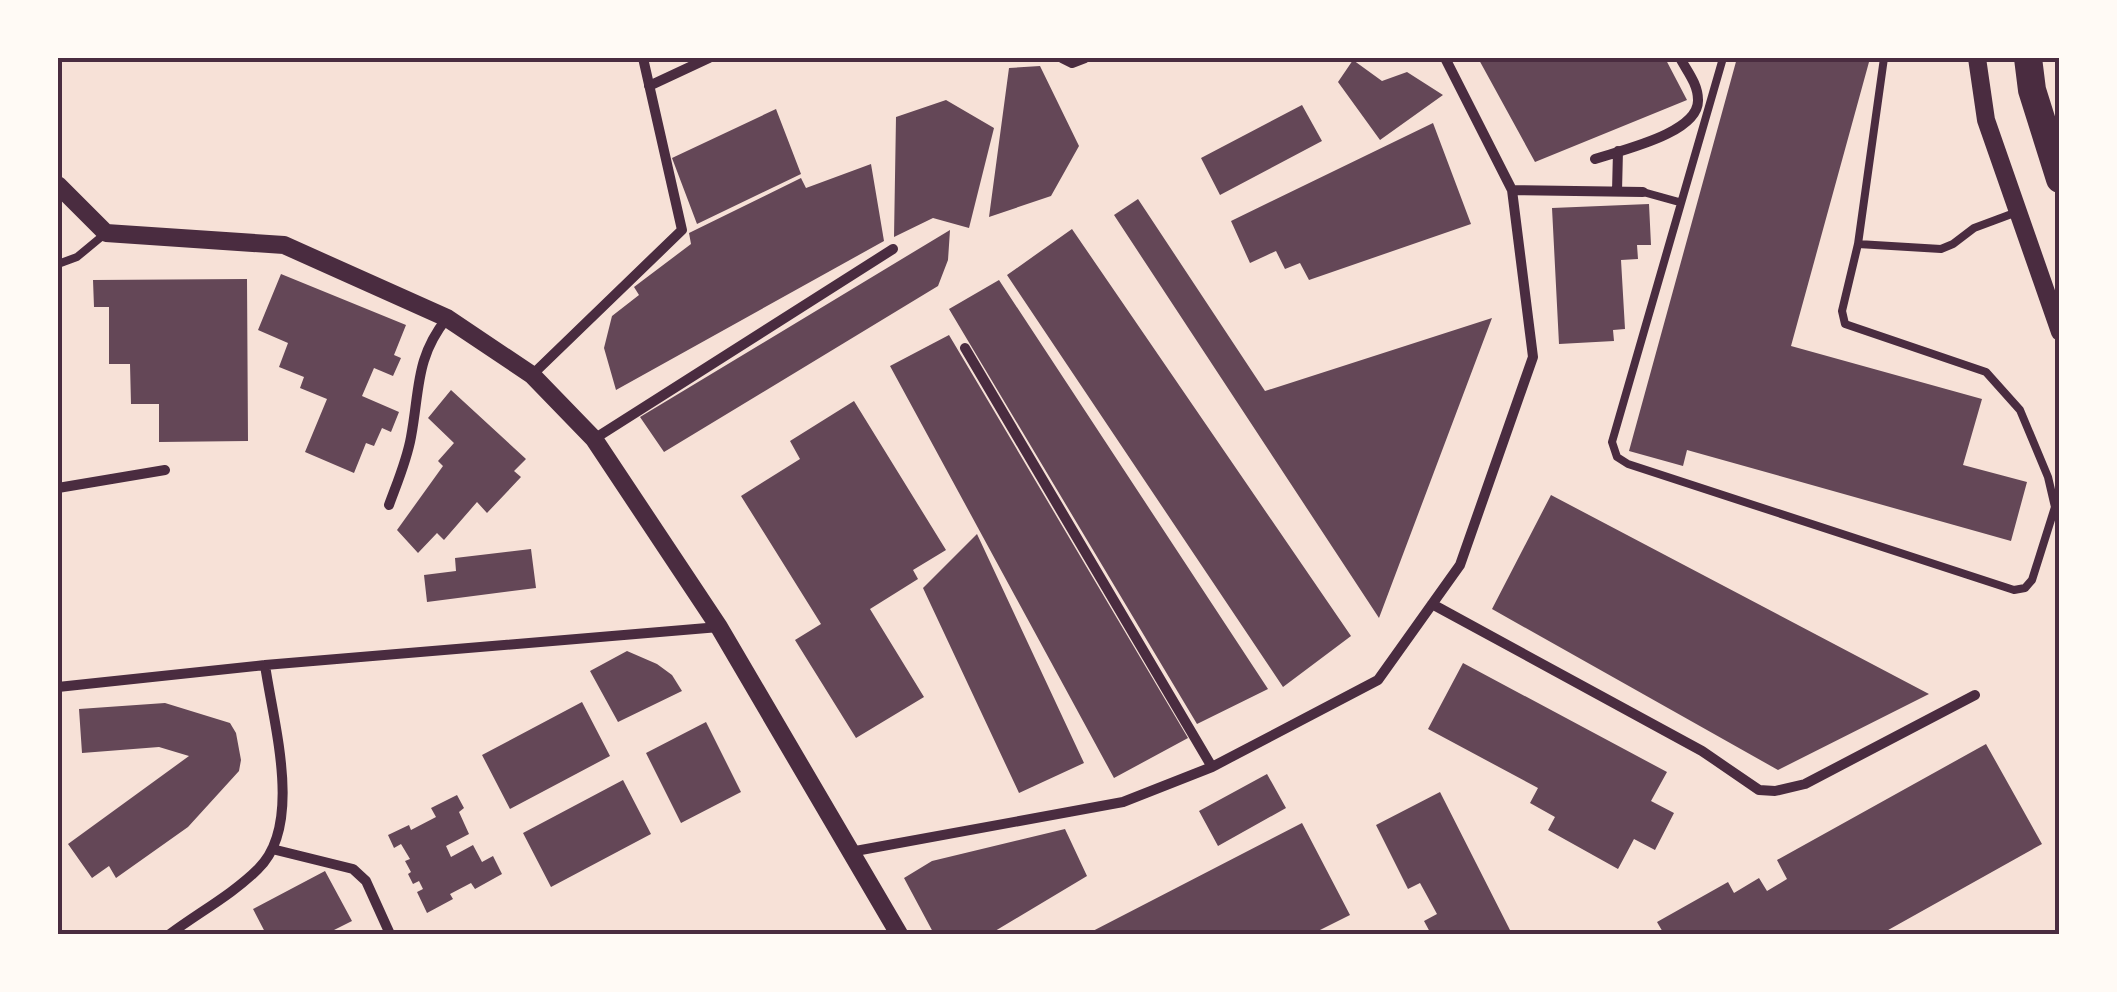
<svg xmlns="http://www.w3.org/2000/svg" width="2117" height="992" font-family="Montserrat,sans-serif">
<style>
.building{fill:#644757}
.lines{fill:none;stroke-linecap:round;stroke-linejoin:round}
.service{stroke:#4a2c40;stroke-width:8}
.minor{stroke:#4a2c40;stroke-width:10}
.tertiary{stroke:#4a2c40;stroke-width:18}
.trunk{stroke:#4a2c40;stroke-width:28}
.neatline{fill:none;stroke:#4a2c40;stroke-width:4}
</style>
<rect width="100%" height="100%" fill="#f7e1d7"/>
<path class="building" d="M 1478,58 L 1665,58 L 1687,100 L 1535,162 Z
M 1737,58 L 1854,58 L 1869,62 L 1791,346 L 1982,399 L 1963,465 L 2027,482 L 2011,541 L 1687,450 L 1683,466 L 1629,451 Z
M 1353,60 L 1382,81 L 1407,72 L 1443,95 L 1380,140 L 1338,82 Z
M 1040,66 L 1079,146 L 1051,196 L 989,217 L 1009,68 Z
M 946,100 L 994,128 L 969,228 L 933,218 L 894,237 L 896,117 Z
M 1302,105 L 1322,141 L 1220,195 L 1201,158 Z
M 776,109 L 801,174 L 697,224 L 672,158 Z
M 1433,123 L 1471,224 L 1309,280 L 1300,263 L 1285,269 L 1276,251 L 1250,263 L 1231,221 Z
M 871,164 L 884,241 L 616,390 L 604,348 L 612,316 L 639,295 L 634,287 L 691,244 L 689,233 L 801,178 L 806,188 Z
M 1138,199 L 1265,391 L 1492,318 L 1379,618 L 1114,215 Z
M 1649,204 L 1651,245 L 1637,245 L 1638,259 L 1621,260 L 1625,329 L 1613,330 L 1614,341 L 1559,344 L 1552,208 Z
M 1072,229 L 1351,636 L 1283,687 L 1007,275 Z
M 950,230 L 948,260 L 938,286 L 664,452 L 640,417 Z
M 281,274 L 406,325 L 394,355 L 401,358 L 393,376 L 374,368 L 362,396 L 399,412 L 391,432 L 382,428 L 374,446 L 366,443 L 354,473 L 305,452 L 327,399 L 300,388 L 304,377 L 279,367 L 288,343 L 258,330 Z
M 247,279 L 248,441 L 159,442 L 159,404 L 131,404 L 130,364 L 109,364 L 109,307 L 94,307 L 93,280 Z
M 999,280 L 1268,689 L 1197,724 L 949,309 Z
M 949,335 L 1188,738 L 1114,778 L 890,366 Z
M 451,390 L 526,459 L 514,471 L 521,477 L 487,513 L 477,502 L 444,540 L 437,533 L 418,553 L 397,530 L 443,466 L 438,461 L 454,443 L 428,418 Z
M 854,401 L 946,550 L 913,570 L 918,579 L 870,609 L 924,697 L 856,738 L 795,640 L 821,624 L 741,496 L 800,459 L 790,441 Z
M 1551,495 L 1929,694 L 1778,770 L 1492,609 Z
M 977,534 L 1084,763 L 1019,793 L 923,588 Z
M 531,549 L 536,588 L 427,602 L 424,575 L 456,571 L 455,558 Z
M 627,651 L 657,664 L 672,675 L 682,691 L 618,722 L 590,671 Z
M 1463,663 L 1667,772 L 1651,801 L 1674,813 L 1655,850 L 1634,839 L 1618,869 L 1548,830 L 1555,817 L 1530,803 L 1538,788 L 1428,729 Z
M 582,702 L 610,756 L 510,809 L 482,755 Z
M 165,703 L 230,723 L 236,733 L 241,760 L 239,771 L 188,827 L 116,878 L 109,866 L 92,878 L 68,844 L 189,756 L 159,747 L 82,753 L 79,709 Z
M 706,722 L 741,792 L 681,823 L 646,753 Z
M 1986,744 L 2042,844 L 1881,934 L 1664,934 L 1657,922 L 1728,882 L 1734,893 L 1759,878 L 1767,891 L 1787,879 L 1777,860 Z
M 1267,774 L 1286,808 L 1218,846 L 1199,811 Z
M 623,780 L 651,834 L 551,887 L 523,833 Z
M 1440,792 L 1512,934 L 1431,934 L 1424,921 L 1437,914 L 1420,883 L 1408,889 L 1376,825 Z
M 457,795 L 464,808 L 459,812 L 469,834 L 446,846 L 451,857 L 473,845 L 482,862 L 493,856 L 502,874 L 475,889 L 471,883 L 450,894 L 453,899 L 427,913 L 417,892 L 423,889 L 419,881 L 413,884 L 408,874 L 411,872 L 405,861 L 410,859 L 401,844 L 394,848 L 388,835 L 409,825 L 411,830 L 436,817 L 431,808 Z
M 1302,823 L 1350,915 L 1312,934 L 1087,934 Z
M 1065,829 L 1087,876 L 990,934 L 934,934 L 904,878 L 932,861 Z
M 325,871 L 352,921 L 326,934 L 266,934 L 253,909 Z"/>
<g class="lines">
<path class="service" d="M 1723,58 L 1612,442 L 1617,457 L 1628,464 L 2014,590 L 2025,588 L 2032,580 L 2055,507 L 2048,477 L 2020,410 L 1986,372 L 1845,324 L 1842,311 L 1858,244 L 1884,58
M 1643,192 L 1679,202
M 1858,244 L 1941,249 L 1953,244 L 1974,228 L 2017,212
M 58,264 L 77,257 L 106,233"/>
<path class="minor" d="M 1062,58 L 1072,63 L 1085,58
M 649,86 L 709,58
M 1595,159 C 1622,150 1699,133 1698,100 C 1698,84 1687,71 1680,58
M 1512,190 L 1643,192
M 1617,191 L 1618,151
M 965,348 L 1212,767
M 532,375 L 682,230 L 643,58
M 594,439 L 893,249
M 58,488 L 165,470
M 389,505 C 397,483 407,460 411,437 C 420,389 415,358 447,318
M 1432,604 L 1702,751 L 1759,790 L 1775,791 L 1805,784 L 1975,695
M 58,687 L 265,665 L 719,627
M 272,849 L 353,869 L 366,881 L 390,934
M 850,852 L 1123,802 L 1212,767 L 1378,680 L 1460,565 L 1533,357 L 1512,190 L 1445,58
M 170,934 C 198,913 233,894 258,869 C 304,825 273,722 265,665"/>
<path class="tertiary" d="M 1977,58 L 1986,120 L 2060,332
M 58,185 L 106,233 L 284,245 L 447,318 L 532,375 L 594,439 L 719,627 L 899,934"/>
<path class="trunk" d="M 2028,58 L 2032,90 L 2060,179"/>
</g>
<rect width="2117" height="992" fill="none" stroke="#fffaf5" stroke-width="120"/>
<rect x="60" y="60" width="1997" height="872" class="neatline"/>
</svg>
